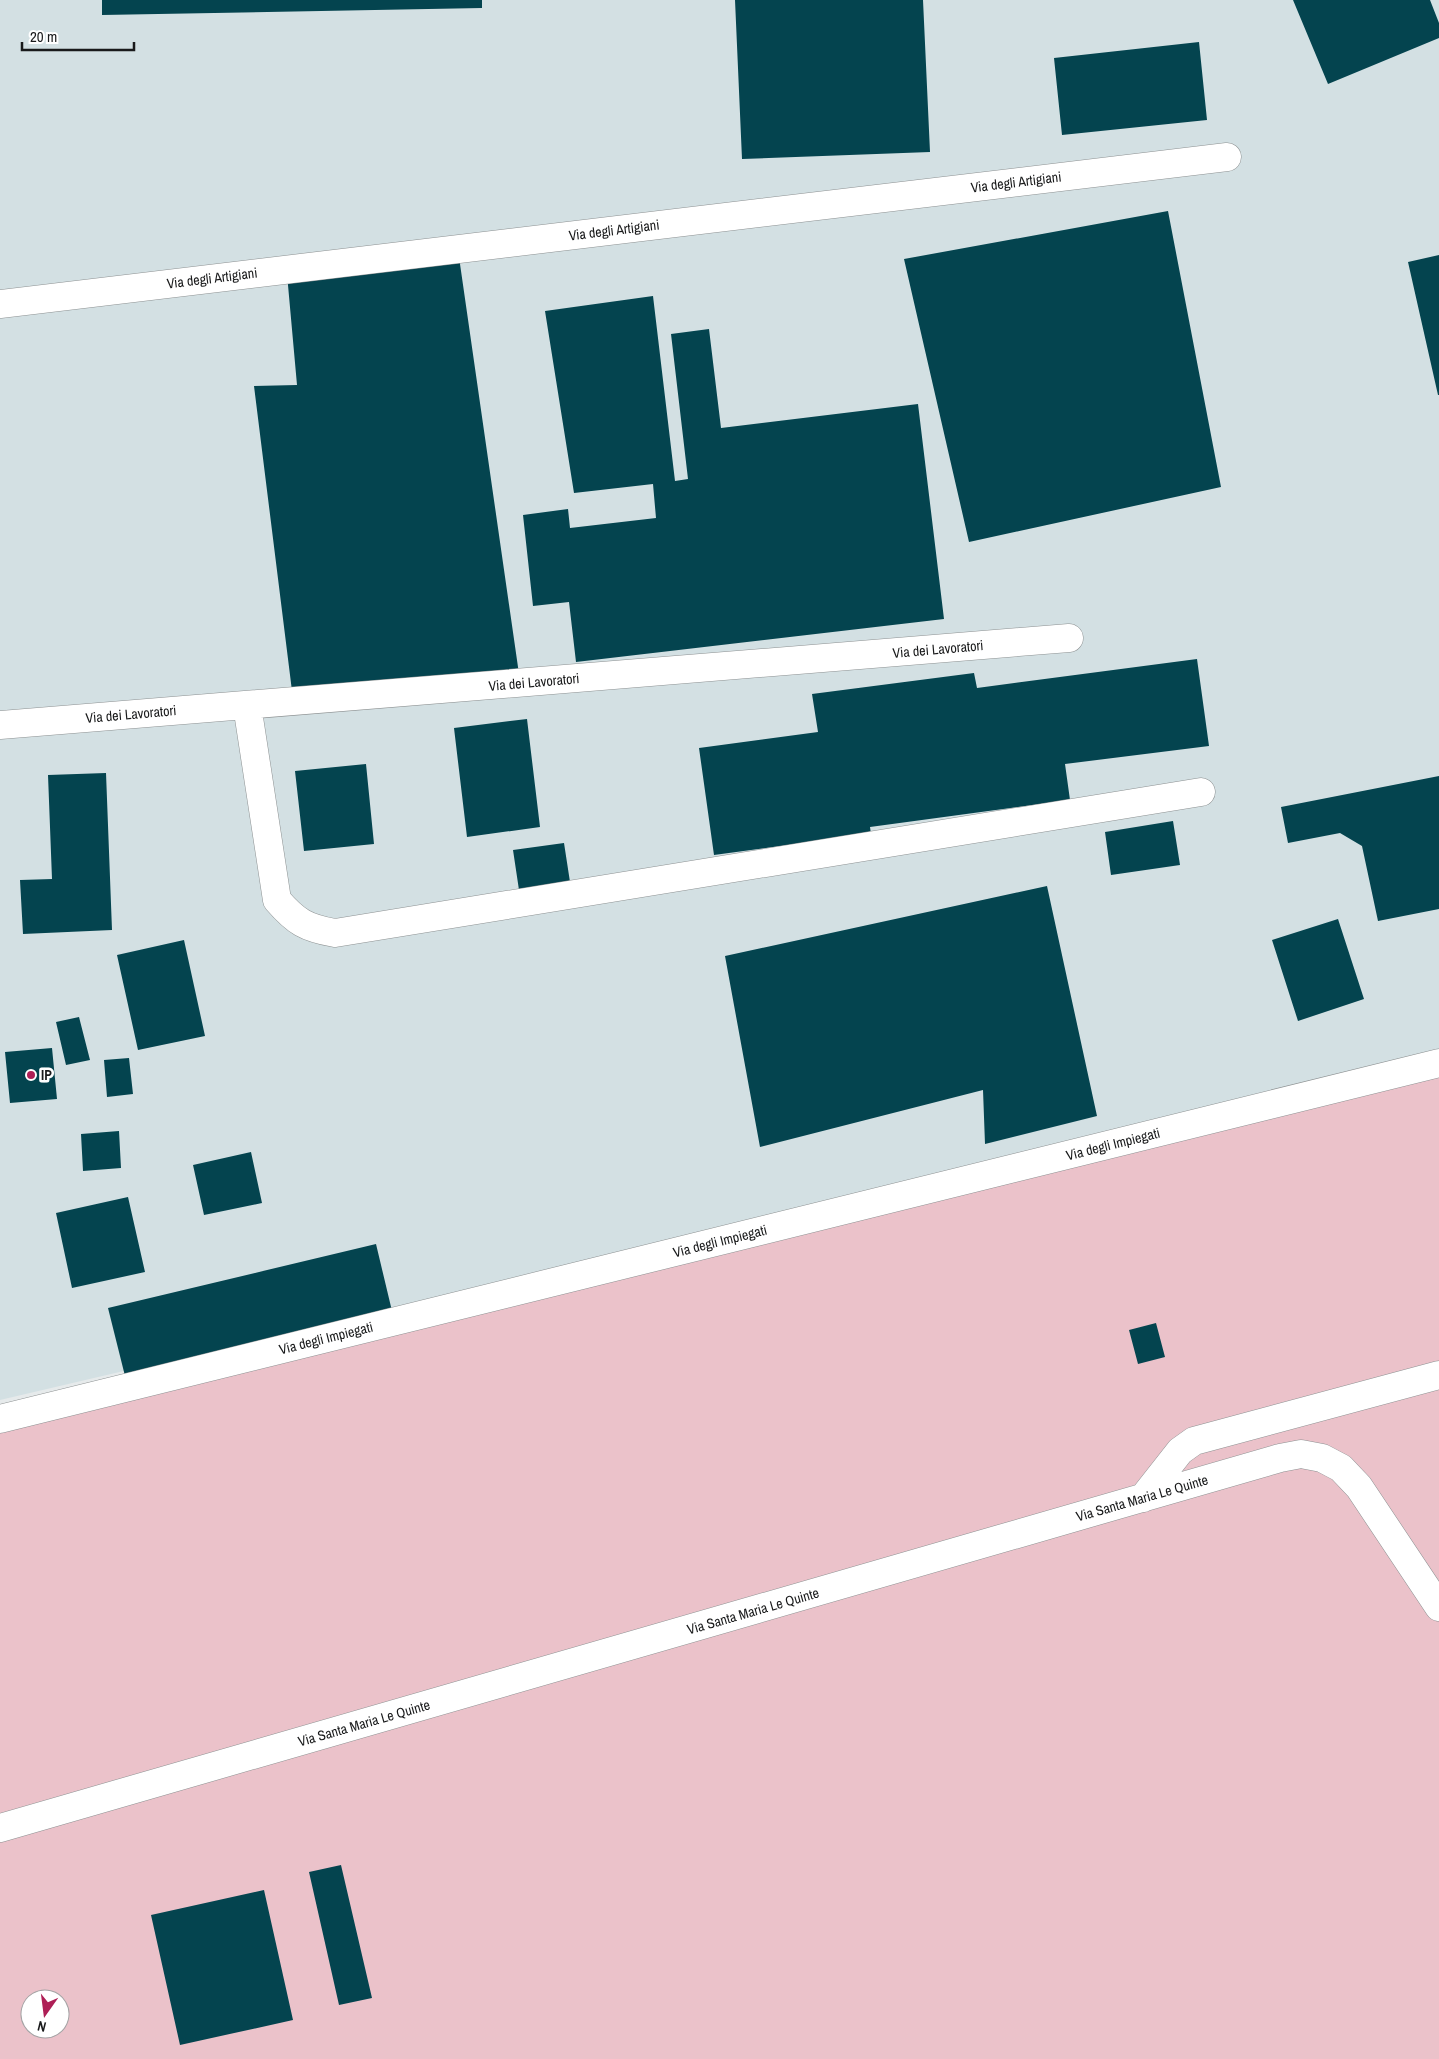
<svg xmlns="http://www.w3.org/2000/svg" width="1439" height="2059" font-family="'Archivo Narrow',sans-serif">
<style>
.built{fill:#d3e0e3}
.green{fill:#ebc2ca;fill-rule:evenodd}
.building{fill:#04444f}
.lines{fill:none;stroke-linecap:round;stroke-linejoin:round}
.minor-casing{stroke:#8d9192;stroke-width:29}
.minor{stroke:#fff;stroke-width:28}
.poi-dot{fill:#ae1f56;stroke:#fff;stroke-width:2}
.labels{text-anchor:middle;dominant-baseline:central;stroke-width:5;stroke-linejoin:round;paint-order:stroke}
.street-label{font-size:14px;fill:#191a1b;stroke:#fff}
.poi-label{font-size:14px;font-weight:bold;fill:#191a1b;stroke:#fff;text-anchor:start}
</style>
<rect width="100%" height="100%" fill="#e6eaeb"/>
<path class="built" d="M 0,0 L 1439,0 L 1439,1063 L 0,1400 Z"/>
<path class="green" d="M 1439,1063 L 1439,2059 L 0,2059 L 0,1426 ZM 30,1999 L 60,1999 L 60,2029 L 30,2029 Z"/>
<path class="building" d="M 102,0 L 482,0 L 482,8 L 102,15 Z
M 735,0 L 923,0 L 930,152 L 742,159 Z
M 1293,0 L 1430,0 L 1439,23 L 1439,38 L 1328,84 Z
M 1199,42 L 1207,120 L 1062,135 L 1054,58 Z
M 1168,211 L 1221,487 L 969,542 L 904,259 Z
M 1439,255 L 1439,395 L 1438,395 L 1408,262 Z
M 459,257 L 519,674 L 292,691 L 254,386 L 297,385 L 287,274 Z
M 653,296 L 675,481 L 688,479 L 671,334 L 709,329 L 721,428 L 918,404 L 944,619 L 576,662 L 569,602 L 533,606 L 523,515 L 568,509 L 570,528 L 656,518 L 653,484 L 574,493 L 545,311 Z
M 1197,659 L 1209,746 L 1065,764 L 1070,800 L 870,827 L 871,834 L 714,855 L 699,748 L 818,732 L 812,694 L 974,673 L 977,688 Z
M 527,719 L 540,827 L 467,837 L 454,728 Z
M 366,764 L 374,844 L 304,851 L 295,771 Z
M 106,773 L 112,930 L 23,934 L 20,880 L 52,879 L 48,775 Z
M 1439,776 L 1439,909 L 1378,921 L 1362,846 L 1340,833 L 1288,843 L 1281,807 Z
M 1173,821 L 1180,865 L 1111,875 L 1105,832 Z
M 564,843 L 570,882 L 519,890 L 513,850 Z
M 1047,886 L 1097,1116 L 985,1144 L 983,1090 L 760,1147 L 725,956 Z
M 1338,919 L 1364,999 L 1298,1021 L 1272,940 Z
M 184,940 L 205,1036 L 138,1050 L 117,955 Z
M 79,1017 L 90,1060 L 66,1065 L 56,1022 Z
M 52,1048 L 57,1099 L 10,1103 L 5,1052 Z
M 129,1058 L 133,1094 L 107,1097 L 104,1060 Z
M 119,1131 L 121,1168 L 83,1171 L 81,1134 Z
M 251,1152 L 262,1203 L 204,1215 L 193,1165 Z
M 128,1197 L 145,1272 L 72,1288 L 56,1213 Z
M 376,1244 L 392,1311 L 125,1376 L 108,1308 Z
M 1156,1323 L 1165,1357 L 1138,1364 L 1129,1330 Z
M 341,1865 L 372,1998 L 339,2005 L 309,1872 Z
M 264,1890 L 293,2020 L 180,2045 L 151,1915 Z"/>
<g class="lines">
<g class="minor-casing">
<path id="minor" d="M 0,304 L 1227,157
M 247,705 L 277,900 C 296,922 306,928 335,933 L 1201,792
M 0,725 L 1069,638
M 0,1419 L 1439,1063
M 1143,1498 L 1180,1451 L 1194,1441 L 1439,1375
M 0,1828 L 1280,1458 L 1301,1454 L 1322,1458 L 1341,1468 L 1359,1487 L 1439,1607"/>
</g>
<use href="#minor" class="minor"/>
</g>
<circle class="poi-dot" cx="31" cy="1075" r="5"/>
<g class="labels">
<g class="street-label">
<text transform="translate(1016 182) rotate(-7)">Via degli Artigiani</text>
<text transform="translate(614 230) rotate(-7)">Via degli Artigiani</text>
<text transform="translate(212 278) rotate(-7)">Via degli Artigiani</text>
<text transform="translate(938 649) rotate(-5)">Via dei Lavoratori</text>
<text transform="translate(534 682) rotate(-5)">Via dei Lavoratori</text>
<text transform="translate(131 714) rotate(-5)">Via dei Lavoratori</text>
<text transform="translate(1113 1144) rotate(-14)">Via degli Impiegati</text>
<text transform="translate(720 1241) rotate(-14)">Via degli Impiegati</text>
<text transform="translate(326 1338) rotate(-14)">Via degli Impiegati</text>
<text transform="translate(1142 1498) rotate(-16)">Via Santa Maria Le Quinte</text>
<text transform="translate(753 1611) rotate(-16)">Via Santa Maria Le Quinte</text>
<text transform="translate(364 1723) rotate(-16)">Via Santa Maria Le Quinte</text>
</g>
<g class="poi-label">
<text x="41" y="1075">IP</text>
</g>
</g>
<g transform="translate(45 2014) rotate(194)"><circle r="24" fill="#ffffff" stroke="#a3a3a4"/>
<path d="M0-4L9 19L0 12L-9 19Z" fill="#ae1f56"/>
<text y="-8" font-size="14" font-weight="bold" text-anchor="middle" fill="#191a1b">N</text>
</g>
<path d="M22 42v8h112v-8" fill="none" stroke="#191a1b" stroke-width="2.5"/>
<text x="30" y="42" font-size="15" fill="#191a1b" stroke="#ffffff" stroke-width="4" paint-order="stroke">20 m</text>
</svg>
